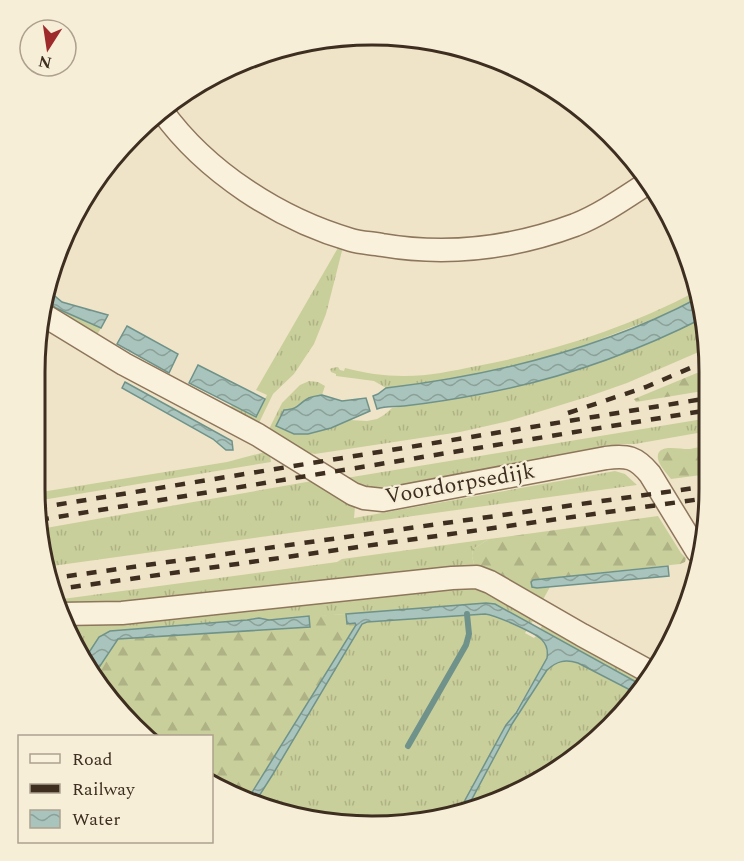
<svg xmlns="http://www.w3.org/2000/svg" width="744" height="861" font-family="Spectral,serif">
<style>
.grass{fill:url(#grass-tufts)}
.forest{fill:url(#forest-firs)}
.water{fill:url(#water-waves);stroke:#6f938a;stroke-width:1.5}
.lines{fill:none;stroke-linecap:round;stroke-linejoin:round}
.stream{stroke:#6f938a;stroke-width:6}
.minor-casing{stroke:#8d765c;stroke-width:25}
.minor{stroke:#faf1dc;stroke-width:22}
.rail{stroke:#3d2e20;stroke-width:4.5;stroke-dasharray:10 10;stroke-linecap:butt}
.labels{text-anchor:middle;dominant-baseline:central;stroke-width:4.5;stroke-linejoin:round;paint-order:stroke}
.street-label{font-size:22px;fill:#3d2e20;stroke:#f7eed8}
.rim{fill:none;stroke:#3d2e20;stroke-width:3}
</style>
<defs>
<pattern id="grass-tufts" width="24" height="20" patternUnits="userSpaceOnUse" patternTransform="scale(1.5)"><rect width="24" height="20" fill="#c9cf9b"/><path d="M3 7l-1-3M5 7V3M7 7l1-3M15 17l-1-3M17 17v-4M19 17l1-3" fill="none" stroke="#aeb285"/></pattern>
<pattern id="forest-firs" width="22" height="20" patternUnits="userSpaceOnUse" patternTransform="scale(1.5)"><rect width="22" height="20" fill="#c9cf9b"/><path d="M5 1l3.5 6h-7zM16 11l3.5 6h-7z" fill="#aeb285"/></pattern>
<pattern id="water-waves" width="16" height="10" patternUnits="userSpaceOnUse" patternTransform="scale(1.5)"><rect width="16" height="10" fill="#a9c4bc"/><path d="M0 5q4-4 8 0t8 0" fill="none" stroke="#8ba098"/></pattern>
</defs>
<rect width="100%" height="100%" fill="#f0e4c8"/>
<path class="grass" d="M 339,246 L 343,247 L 326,314 L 314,344 L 294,374 L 273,394 L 258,425 L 233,413 L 231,405 L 256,416 L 267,395 L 256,390 Z
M 697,291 L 698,298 L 658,317 L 580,347 L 520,365 L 457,379 L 386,388 L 374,381 L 336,376 L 336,374 L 331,372 L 330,369 L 332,368 L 338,367 L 340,370 L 344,371 L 345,368 C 364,373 384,376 404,376 C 429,376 452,371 477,366 C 552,352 629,327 697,291 Z
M 46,300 L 56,308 L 101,328 L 97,335 L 43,309 Z
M 703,318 L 708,348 L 627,383 L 590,396 L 509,421 L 460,432 L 315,454 L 305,452 L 268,431 L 282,403 L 300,385 L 309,381 L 318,382 L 325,386 L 322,395 C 318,396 311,396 307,399 C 297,405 299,409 284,410 L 277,426 L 331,428 L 350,420 L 367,421 L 377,419 L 384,415 L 392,408 L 484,394 L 534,382 L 588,365 L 646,344 Z
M 709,418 L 709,431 L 635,444 L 622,444 L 569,453 L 542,462 L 381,490 L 358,485 L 346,478 Z
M 265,452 L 270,455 L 271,462 L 36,501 L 35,493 L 227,462 Z
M 615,471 L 625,474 L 637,485 L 45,567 L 40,529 L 312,481 L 355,507 L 354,518 Z
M 489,539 L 473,549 L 472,556 L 476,572 L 59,610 L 55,600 L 337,562 L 342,559 Z
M 479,584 L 645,677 L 640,684 L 540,629 L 542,626 L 533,621 L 531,624 L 495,604 L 486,603 L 269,620 L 259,618 L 247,620 L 99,637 L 84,660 L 69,639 L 63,620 Z
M 485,614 C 500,616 512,626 527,630 L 525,633 L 534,638 L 536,636 C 545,642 548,648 547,658 L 515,713 L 517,714 L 519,712 L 547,670 C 557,661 565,659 578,663 L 634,692 L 610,728 L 559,770 L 481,808 L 465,812 L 509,729 L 511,724 L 508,723 L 458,813 L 394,826 L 328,824 L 254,804 L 273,774 L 362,624 L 367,622 Z"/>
<path class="forest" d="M 709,368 L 709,390 L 636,402 L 634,399 Z
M 709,445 L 709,474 L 671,479 C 667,474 659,465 658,459 C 655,442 682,450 690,449 C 696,448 703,446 709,445 Z
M 658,516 L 681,553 L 686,558 L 685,562 L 680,564 L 533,580 L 537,588 L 550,587 L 540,605 L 476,572 L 472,556 L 473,549 L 489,539 Z
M 346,614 L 347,624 L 356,623 L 356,625 L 246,802 L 212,784 L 212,736 L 147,736 L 118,712 L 94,675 L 118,639 L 310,627 L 309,616 Z"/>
<path class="water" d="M 49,291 L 62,302 L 108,315 L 101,328 L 56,308 L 46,300 Z
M 698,298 L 703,318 C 634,353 557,380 481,394 C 456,399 430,403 404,406 C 395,407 385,406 377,409 L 373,396 L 378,394 L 386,388 C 494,375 602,349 698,298 Z
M 127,326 L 178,354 L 169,373 L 117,344 Z
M 198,365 L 265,399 L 256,417 L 189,383 Z
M 125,382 L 232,441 L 233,450 L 226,450 L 213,439 L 122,388 Z
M 322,395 L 342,401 L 366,398 L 370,411 L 331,428 L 308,434 L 294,434 L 276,426 L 284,410 C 299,409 297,405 307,399 C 311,396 318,396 322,395 Z
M 668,566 L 669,576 L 537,588 L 532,587 L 531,582 L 533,580 Z
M 486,603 L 495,604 L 640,684 L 634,692 L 578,663 C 565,659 557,661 547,670 L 512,724 L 465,812 L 458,813 L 506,725 L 516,713 L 547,658 C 548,652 547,645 542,640 C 536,633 495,615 485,614 L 367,622 L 362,624 L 273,774 L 254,804 L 246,802 L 356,625 L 355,623 L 347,624 L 346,614 Z
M 309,616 L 310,627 L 118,639 L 94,675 L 84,660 L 99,637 L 110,631 L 247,620 L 259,618 L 269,620 Z"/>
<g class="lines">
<path class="stream" d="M 408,746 L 466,645 L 469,634 L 467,614"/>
<g class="minor-casing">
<path id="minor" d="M 162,111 C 206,172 279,219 351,240 C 361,243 372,243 382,245 C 447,256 513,248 575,225 C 600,215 623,199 646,184
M 42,314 L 124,364 L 258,435 L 353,494 L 364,498 L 383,500 L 606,458 C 627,455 636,457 650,474 L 697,551
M 60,614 L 122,613 L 452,578 L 477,577 L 490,582 L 582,635 L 648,671"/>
</g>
<use href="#minor" class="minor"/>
<path class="rail" d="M 568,413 L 646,387 L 709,360
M 37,508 L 709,398
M 39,520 L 709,410
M 47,579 L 709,486
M 51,590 L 708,498"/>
</g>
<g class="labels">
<g class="street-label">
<text transform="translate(460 484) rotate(-10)">Voordorpsedijk</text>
</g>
</g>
<path d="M0 0H744V861H0ZM372 45H372A327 327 0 0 1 699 372V489A327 327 0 0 1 372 816H372A327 327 0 0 1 45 489V372A327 327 0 0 1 372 45Z" fill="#f7eed8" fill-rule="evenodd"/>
<path class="rim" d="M372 45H372A327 327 0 0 1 699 372V489A327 327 0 0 1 372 816H372A327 327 0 0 1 45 489V372A327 327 0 0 1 372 45Z"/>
<rect x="18" y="735" width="195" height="108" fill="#f7eed8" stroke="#ada18e" stroke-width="1.5"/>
<rect x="30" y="754" width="30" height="9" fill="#faf1dc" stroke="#ada18e" stroke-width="1.5"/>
<text x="72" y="765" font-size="18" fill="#3d2e20">Road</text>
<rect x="30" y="784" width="30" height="9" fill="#3d2e20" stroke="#ada18e" stroke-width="1.5"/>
<text x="72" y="795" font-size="18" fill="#3d2e20">Railway</text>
<rect x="30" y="810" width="30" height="18" fill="url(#water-waves)" stroke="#ada18e" stroke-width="1.5"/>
<text x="72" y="825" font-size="18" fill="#3d2e20">Water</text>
<g transform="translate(48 48) rotate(192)"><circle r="28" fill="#f7eed8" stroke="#ada18e" stroke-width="1.5"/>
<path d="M0-4.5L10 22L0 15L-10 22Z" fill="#9e2a2b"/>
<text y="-9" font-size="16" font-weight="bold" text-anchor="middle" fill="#3d2e20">N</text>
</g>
</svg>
